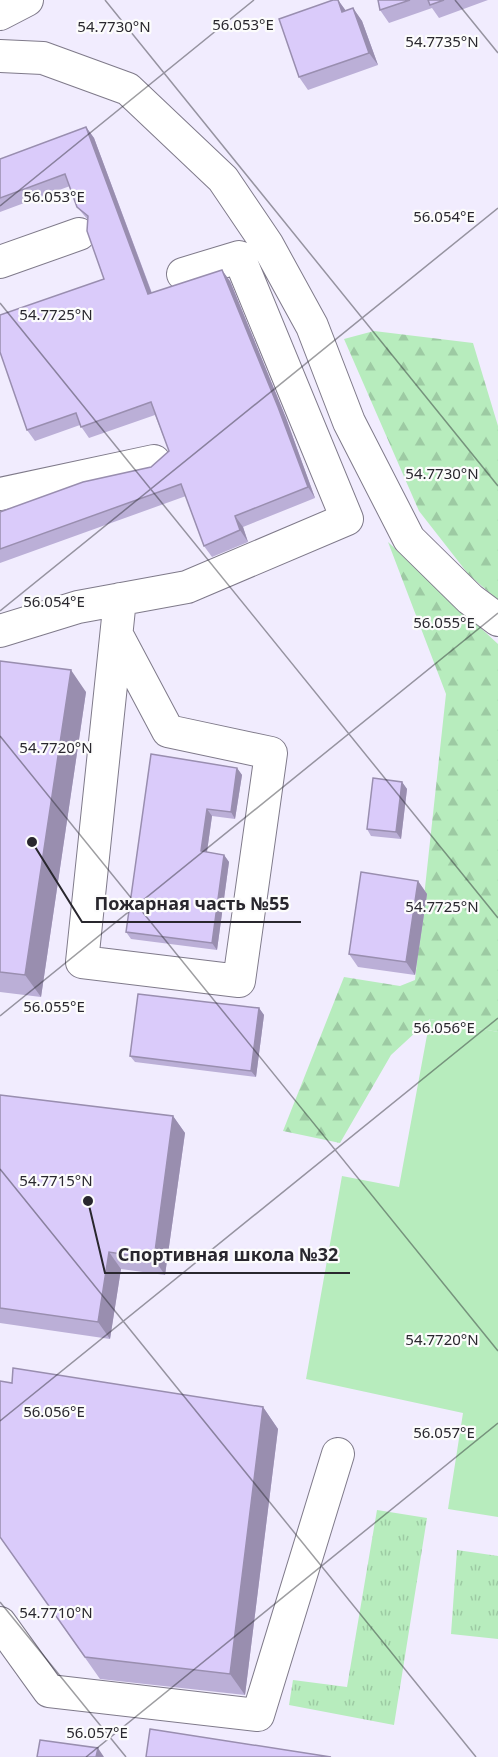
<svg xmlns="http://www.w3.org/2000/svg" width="498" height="1757" font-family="'Noto Sans',sans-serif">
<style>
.grass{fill:url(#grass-tufts)}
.forest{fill:url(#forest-firs)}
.garden{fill:#b7ecbd}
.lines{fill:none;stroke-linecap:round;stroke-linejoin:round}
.minor-casing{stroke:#7f7a8a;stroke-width:34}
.minor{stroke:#fff;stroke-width:32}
.wall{fill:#bbafd7}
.shaded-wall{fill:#998eaf}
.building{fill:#dacbfa;stroke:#998eaf;stroke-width:1.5}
.ticks{fill:none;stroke:#29272e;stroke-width:1.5;stroke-opacity:0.45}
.ticks-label{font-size:15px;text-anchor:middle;fill:#29272e;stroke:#fcfcfc;stroke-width:4.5;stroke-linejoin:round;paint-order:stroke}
.leader{fill:none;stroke:#29272e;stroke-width:2}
.callout-dot{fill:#29272e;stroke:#fcfcfc;stroke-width:2}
.callout-label{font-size:18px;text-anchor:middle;font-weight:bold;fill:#29272e;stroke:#fcfcfc;stroke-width:4.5;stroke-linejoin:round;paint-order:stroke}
</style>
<defs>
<pattern id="grass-tufts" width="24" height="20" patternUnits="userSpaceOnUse" patternTransform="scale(1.5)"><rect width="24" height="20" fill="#b7ecbd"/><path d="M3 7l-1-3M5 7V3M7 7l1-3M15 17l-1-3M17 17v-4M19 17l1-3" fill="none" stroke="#9dcaa3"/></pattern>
<pattern id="forest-firs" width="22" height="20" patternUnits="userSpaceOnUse" patternTransform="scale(1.5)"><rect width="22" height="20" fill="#b7ecbd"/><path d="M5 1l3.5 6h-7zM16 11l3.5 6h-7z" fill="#9dcaa3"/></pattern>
</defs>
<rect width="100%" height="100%" fill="#f1ecfe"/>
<path class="grass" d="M 377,1510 L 427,1518 L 394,1725 L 289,1705 L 293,1680 L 347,1687 Z
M 457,1550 L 498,1556 L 498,1639 L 451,1634 Z"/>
<path class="forest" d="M 374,331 L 473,343 L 498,426 L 498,600 L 469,575 L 419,511 L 344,339 Z
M 388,542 L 498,644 L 498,1032 L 430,1019 L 391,1055 L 340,1143 L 283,1131 L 344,977 L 400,986 L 415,980 L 446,694 Z"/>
<path class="garden" d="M 430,1019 L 498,1032 L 498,1517 L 448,1509 L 463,1413 L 306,1379 L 342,1176 L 399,1187 Z"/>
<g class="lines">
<g class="minor-casing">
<path id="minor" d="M 0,14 L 27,0
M 0,56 L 43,58 L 128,89 L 223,179 L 267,244 L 312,326 L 349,422 L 409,539 L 470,599 L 498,620
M 0,262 L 79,234
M 0,494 L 154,461
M 0,631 L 78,607 L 187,587 L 347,519 L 239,257 L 183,274
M 117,635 L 168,731 L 271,753 L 239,981 L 82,962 L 120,599
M 0,1623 L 49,1691 L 258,1715 L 338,1454"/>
</g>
<use href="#minor" class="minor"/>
</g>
<path class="wall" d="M 338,0 L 346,11 L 353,8 L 362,21 L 378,65 L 308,90 L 299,77 Z
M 378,0 L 488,0 L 439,18 L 432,8 L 389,23 L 380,10 Z
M 86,127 L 94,138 L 152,293 L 230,281 L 286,418 L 315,498 L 243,527 L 248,542 L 212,557 L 204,546 L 186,496 L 0,563 L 0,512 L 151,467 L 169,451 L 155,415 L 89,438 L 80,425 L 35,441 L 27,430 L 104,279 L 88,220 L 77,207 L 70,186 L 0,212 L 0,159 Z
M 0,661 L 86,692 L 41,997 L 0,992 Z
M 151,754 L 237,768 L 242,775 L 235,819 L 212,816 L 207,852 L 224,855 L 229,862 L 217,950 L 131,939 L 126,932 Z
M 402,782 L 407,789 L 401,839 L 371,836 L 367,829 Z
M 418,881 L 427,894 L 415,975 L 358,967 L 349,954 Z
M 259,1008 L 264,1015 L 256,1077 L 135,1062 L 130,1056 Z
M 0,1095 L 173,1116 L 185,1133 L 165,1275 L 121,1269 L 110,1339 L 0,1323 Z
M 263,1407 L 278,1429 L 245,1695 L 100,1679 L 0,1537 Z"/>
<path class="shaded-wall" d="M 338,0 L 346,11 L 342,12 Z
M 353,8 L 362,21 L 378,65 L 369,53 Z
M 86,127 L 94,138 L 156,305 L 148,294 Z
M 222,270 L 230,281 L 286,418 L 315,498 L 308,487 Z
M 235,516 L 243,527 L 248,542 L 240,530 Z
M 71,670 L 86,692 L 41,997 L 25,975 Z
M 237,768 L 242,775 L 235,819 L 231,812 Z
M 402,782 L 407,789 L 401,839 L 396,832 Z
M 207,809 L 212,816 L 206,858 L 201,851 Z
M 224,855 L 229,862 L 217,950 L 212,943 Z
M 418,881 L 427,894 L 415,975 L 406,962 Z
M 259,1008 L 264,1015 L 256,1077 L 251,1071 Z
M 173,1116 L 185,1133 L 165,1275 L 154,1259 Z
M 109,1252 L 121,1269 L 110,1339 L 98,1322 Z
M 263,1407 L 278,1429 L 245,1695 L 230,1674 Z
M 98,1748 L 104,1757 L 96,1757 Z"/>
<path class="building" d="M 333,0 L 338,0 L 342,12 L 353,8 L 369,53 L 299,77 L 279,19 Z
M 378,0 L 410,0 L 380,10 Z
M 428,0 L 444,0 L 430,5 Z
M 86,127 L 148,294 L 222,270 L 278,407 L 308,487 L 235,516 L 240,530 L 204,546 L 181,484 L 0,549 L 0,512 L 83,482 L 151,467 L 169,451 L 151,402 L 81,427 L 76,413 L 27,430 L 0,352 L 0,315 L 104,279 L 87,231 L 88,216 L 77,207 L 65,174 L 0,198 L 0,159 Z
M 0,661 L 71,670 L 25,975 L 0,972 Z
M 151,754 L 237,768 L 231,812 L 207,809 L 201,851 L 224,855 L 212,943 L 126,932 Z
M 373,778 L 402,782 L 396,832 L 367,829 Z
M 361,872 L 418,881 L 406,962 L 349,954 Z
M 138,994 L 259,1008 L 251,1071 L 130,1056 Z
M 0,1095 L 173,1116 L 154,1259 L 109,1252 L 98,1322 L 0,1308 Z
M 13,1368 L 263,1407 L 230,1674 L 85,1657 L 0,1537 L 0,1381 L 12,1383 Z
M 150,1729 L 331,1757 L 146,1757 Z
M 40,1740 L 98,1748 L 96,1757 L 37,1757 Z"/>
<path class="ticks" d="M 105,0 L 498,486M 455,0 L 498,53M 0,206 L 254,0M 0,303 L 498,918M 0,611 L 498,208M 0,736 L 498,1351M 0,1016 L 498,613M 0,1169 L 476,1757M 0,1421 L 498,1018M 0,1602 L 126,1757M 86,1757 L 498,1423"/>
<g class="ticks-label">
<text x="243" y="30">56.053°E</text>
<text x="114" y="32">54.7730°N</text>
<text x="442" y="47">54.7735°N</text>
<text x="54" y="202">56.053°E</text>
<text x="444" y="222">56.054°E</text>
<text x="56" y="320">54.7725°N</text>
<text x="442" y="479">54.7730°N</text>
<text x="54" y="607">56.054°E</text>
<text x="444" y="628">56.055°E</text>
<text x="56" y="753">54.7720°N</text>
<text x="442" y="912">54.7725°N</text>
<text x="54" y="1012">56.055°E</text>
<text x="444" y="1033">56.056°E</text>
<text x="56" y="1186">54.7715°N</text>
<text x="442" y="1345">54.7720°N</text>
<text x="54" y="1417">56.056°E</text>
<text x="444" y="1438">56.057°E</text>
<text x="56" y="1618">54.7710°N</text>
<text x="97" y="1738">56.057°E</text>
</g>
<path class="leader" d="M32 842L82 922H301M88 1201L105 1273H350"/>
<g class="callout-dot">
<circle cx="32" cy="842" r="6"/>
<circle cx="88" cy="1201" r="6"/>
</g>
<g class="callout-label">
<text x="192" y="910">Пожарная часть №55</text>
<text x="228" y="1261">Спортивная школа №32</text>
</g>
</svg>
